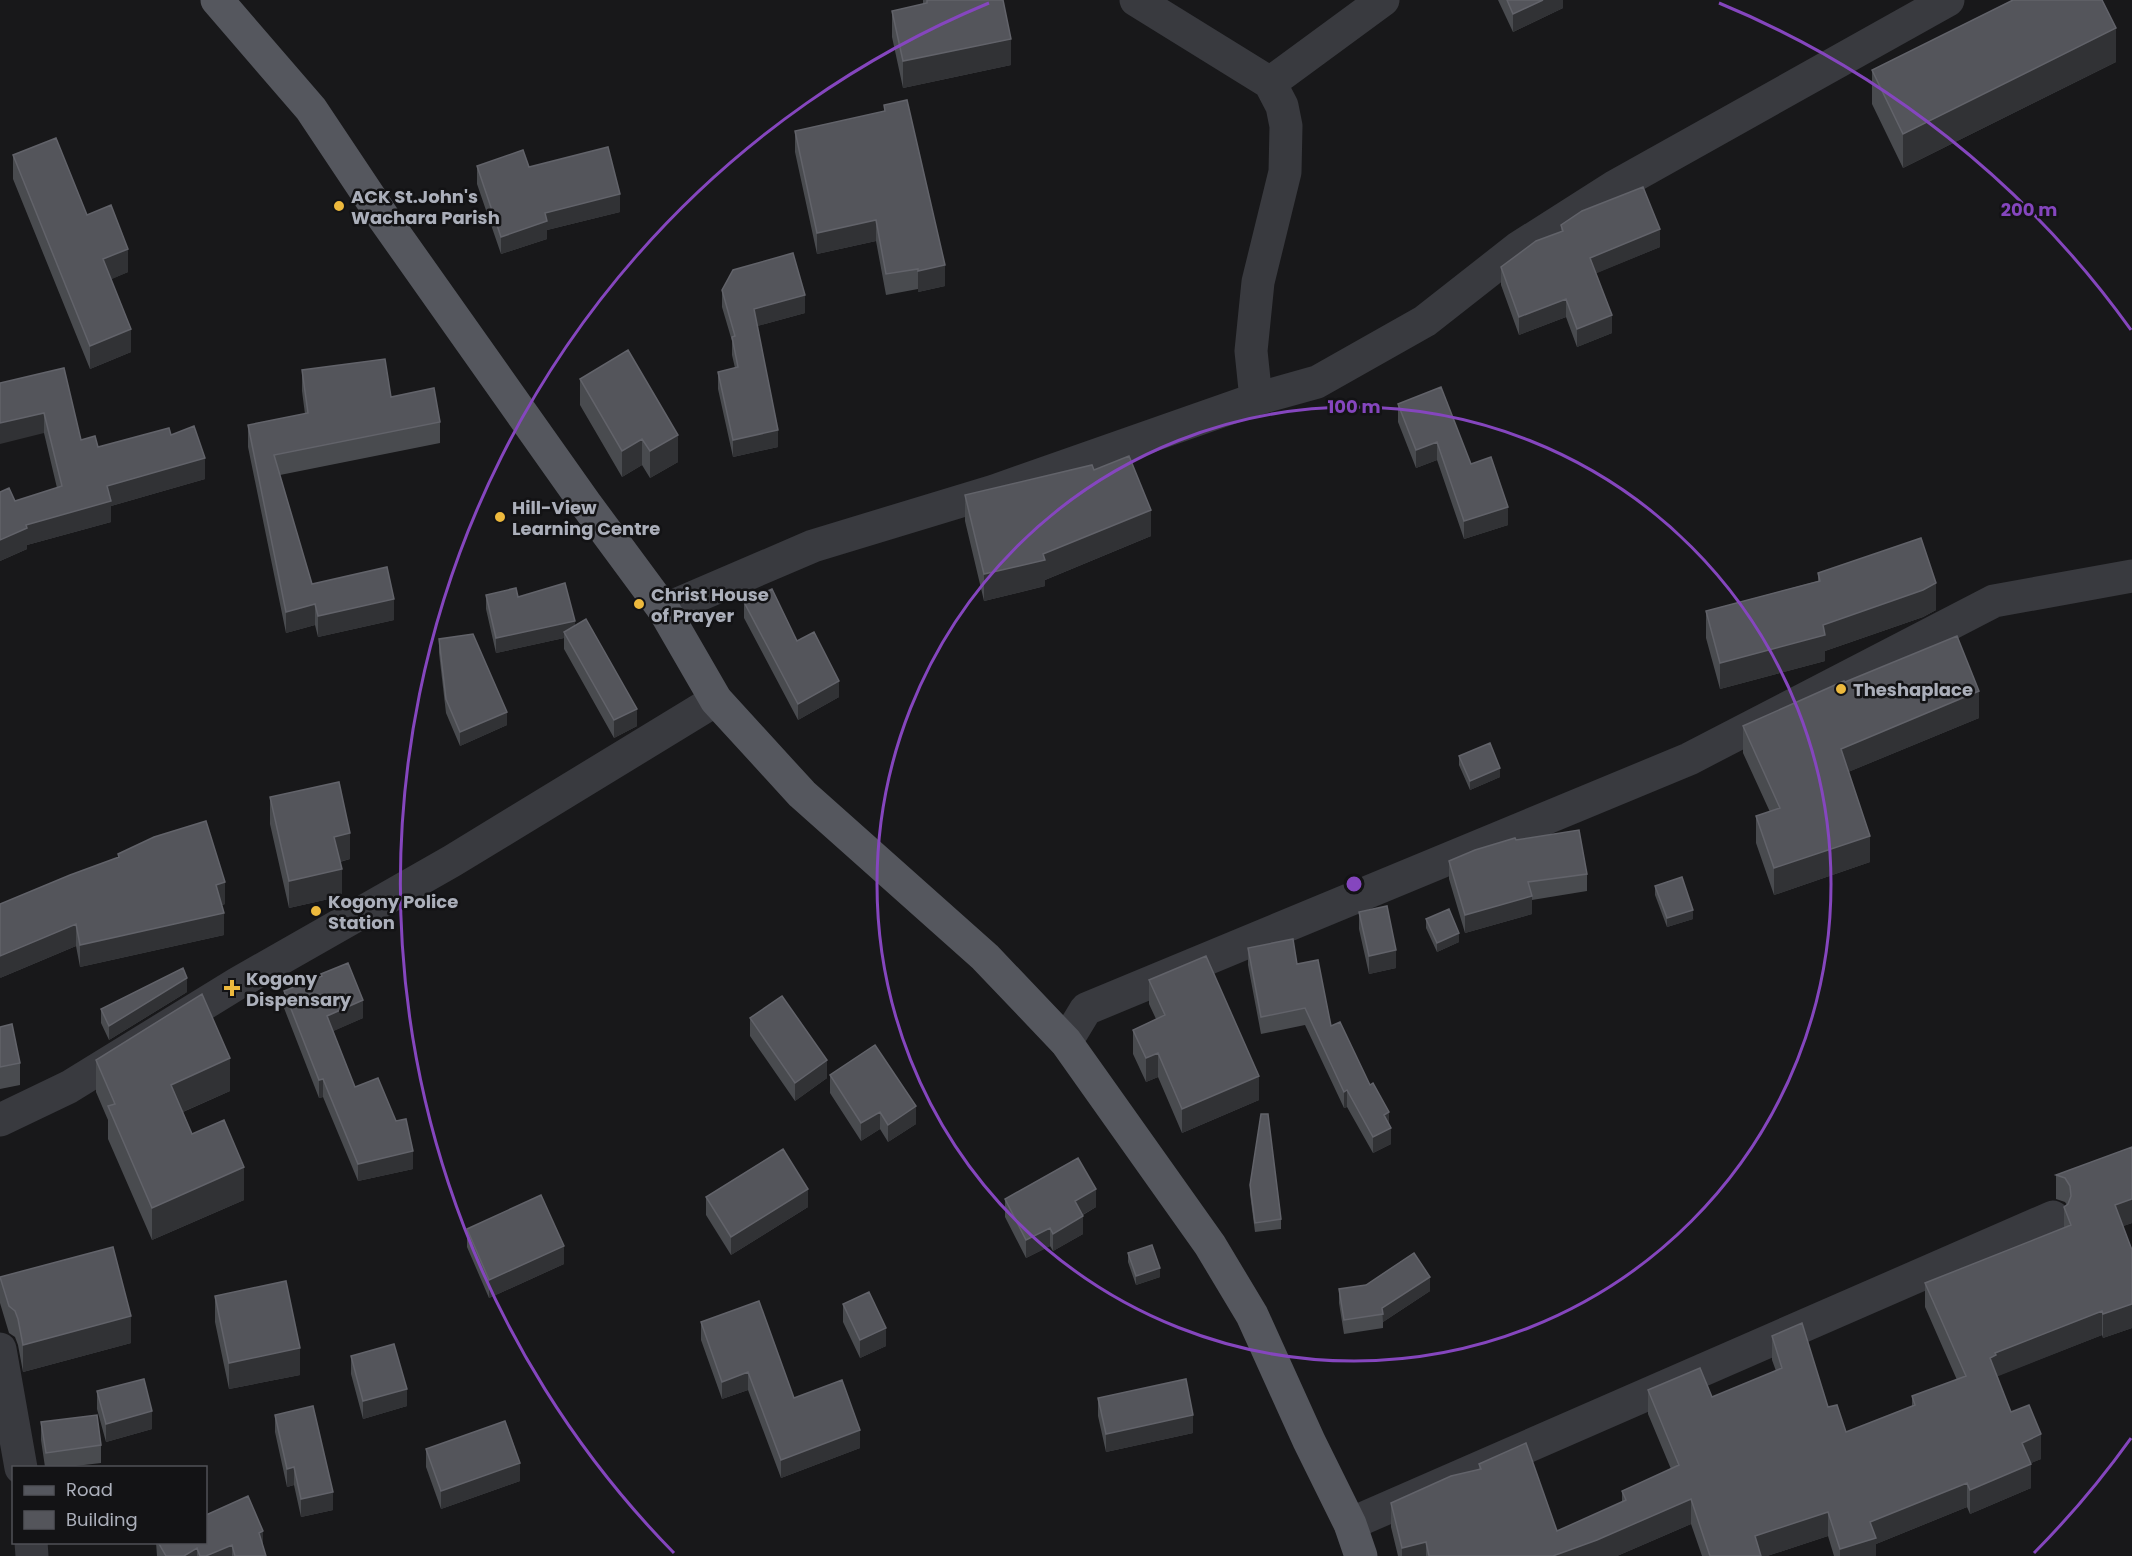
<svg xmlns="http://www.w3.org/2000/svg" width="2132" height="1556" font-family="Poppins,sans-serif">
<style>
.lines{fill:none;stroke-linecap:round;stroke-linejoin:round}
.minor{stroke:#393a3f;stroke-width:33}
.major{stroke:#55575e;stroke-width:33}
.wall{fill:#494b4f}
.shaded-wall{fill:#313235}
.building{fill:#54555b;stroke:#62636a;stroke-width:1.5}
.ring{fill:none;stroke:#8546be;stroke-width:3}
.poi-dot{fill:#edb93d;stroke:#131315;stroke-width:2}
.labels{text-anchor:middle;dominant-baseline:central;stroke-width:5;stroke-linejoin:round;paint-order:stroke}
.poi-label{font-size:18px;font-weight:bold;fill:#abafba;stroke:#131315;text-anchor:start}
.centre{fill:#8546be;stroke:#131315;stroke-width:3}
.ring-label{font-size:18px;text-anchor:middle;font-weight:bold;fill:#8546be;stroke:#131315;stroke-width:5;stroke-linejoin:round;paint-order:stroke}
</style>
<rect width="100%" height="100%" fill="#18181a"/>
<g class="lines">
<path class="minor" d="M 1136,0 L 1270,83 L 1282,106 L 1286,126 L 1285,172 L 1258,282 L 1251,351 L 1256,399
M 1270,83 L 1383,0
M 664,610 L 813,546 L 994,491 L 1256,399 L 1317,382 L 1425,321 L 1518,248 L 1614,187 L 1948,0
M 1066,1042 L 1086,1009 L 1689,759 L 1994,601 L 2132,576
M 0,1120 L 69,1087 L 238,983 L 452,861 L 716,700
M 0,1349 L 21,1468
M 1350,1524 L 2053,1217
M 31,1542 L 32,1556"/>
<path class="major" d="M 217,0 L 311,109 L 385,220 L 585,503 L 664,610 L 716,700 L 802,794 L 985,957 L 1066,1042 L 1210,1245 L 1252,1315 L 1309,1441 L 1350,1524 L 1361,1556"/>
</g>
<path class="wall" d="M 923,0 L 1003,0 L 1011,65 L 903,88 L 892,37 L 892,11 L 923,4 Z
M 1498,0 L 1563,0 L 1563,8 L 1513,32 Z
M 2116,62 L 1903,168 L 1872,104 L 1872,70 Z
M 884,105 L 945,286 L 918,292 L 918,289 L 886,295 L 876,241 L 817,254 L 795,152 L 795,131 L 884,112 Z
M 13,155 L 87,215 L 128,272 L 111,279 L 131,352 L 90,369 L 13,179 Z
M 477,166 L 529,167 L 620,212 L 547,230 L 547,239 L 501,254 L 477,184 Z
M 1561,225 L 1660,247 L 1596,273 L 1612,333 L 1577,347 L 1566,317 L 1519,335 L 1501,285 L 1501,267 L 1561,232 Z
M 722,290 L 805,313 L 757,326 L 778,447 L 733,457 L 718,389 L 718,372 L 735,368 L 732,355 L 732,341 L 722,307 Z
M 302,370 L 391,397 L 440,422 L 440,443 L 280,475 L 312,584 L 394,620 L 318,637 L 315,625 L 286,633 L 248,447 L 248,425 L 305,414 L 302,391 Z
M 580,379 L 678,462 L 650,478 L 642,465 L 622,477 L 580,405 Z
M 0,383 L 81,440 L 98,447 L 171,435 L 205,479 L 111,506 L 111,522 L 27,545 L 27,549 L 0,561 L 0,492 L 15,501 L 57,488 L 44,433 Z
M 1398,404 L 1471,464 L 1508,525 L 1464,539 L 1437,460 L 1416,468 L 1398,422 Z
M 1094,470 L 1151,536 L 1045,580 L 1045,586 L 984,601 L 965,521 L 965,495 Z
M 1818,573 L 1936,610 L 1923,617 L 1825,651 L 1825,661 L 1720,689 L 1706,638 L 1706,611 L 1818,581 Z
M 486,595 L 518,597 L 575,625 L 637,726 L 614,738 L 564,649 L 564,638 L 496,653 L 486,609 Z
M 744,602 L 839,697 L 798,720 L 744,618 Z
M 439,639 L 507,725 L 460,746 L 446,713 L 439,653 Z
M 1845,682 L 1979,718 L 1848,772 L 1870,862 L 1774,895 L 1756,843 L 1756,816 L 1770,812 L 1743,753 L 1743,726 Z
M 1459,756 L 1500,777 L 1470,790 L 1459,765 Z
M 270,797 L 350,859 L 340,862 L 342,896 L 289,908 L 270,824 Z
M 1516,840 L 1587,874 L 1587,891 L 1532,900 L 1532,914 L 1465,933 L 1449,879 L 1449,861 Z
M 118,854 L 225,904 L 222,905 L 224,935 L 80,967 L 76,946 L 0,978 L 118,857 Z
M 1655,886 L 1693,919 L 1667,927 L 1655,895 Z
M 1359,912 L 1396,968 L 1369,974 L 1359,929 Z
M 1426,919 L 1459,942 L 1437,952 L 1426,928 Z
M 1248,948 L 1297,964 L 1331,1026 L 1389,1124 L 1391,1144 L 1373,1153 L 1347,1107 L 1344,1108 L 1305,1025 L 1261,1034 L 1248,965 Z
M 321,974 L 363,1018 L 333,1031 L 355,1087 L 413,1169 L 358,1181 L 323,1097 L 319,1098 L 284,1008 L 284,991 L 321,976 Z
M 1149,980 L 1259,1100 L 1182,1133 L 1158,1077 L 1146,1082 L 1133,1054 L 1133,1030 L 1156,1019 L 1149,1004 Z
M 187,992 L 109,1040 L 101,1023 L 101,1009 Z
M 750,1018 L 827,1078 L 795,1101 L 750,1036 Z
M 0,1027 L 20,1063 L 20,1085 L 0,1089 Z
M 96,1060 L 230,1091 L 183,1112 L 192,1134 L 244,1200 L 152,1240 L 108,1139 L 108,1120 L 96,1092 Z
M 830,1075 L 916,1124 L 888,1142 L 880,1129 L 861,1141 L 830,1093 Z
M 2132,1147 L 2132,1223 L 2123,1226 L 2132,1250 L 2132,1328 L 2103,1338 L 2102,1335 L 1997,1376 L 2011,1412 L 2041,1459 L 2031,1463 L 2031,1488 L 1970,1514 L 1967,1507 L 1876,1544 L 1876,1556 L 1834,1556 L 1828,1536 L 1767,1556 L 1702,1556 L 1691,1524 L 1617,1556 L 1398,1556 L 1391,1527 L 1391,1503 L 1479,1469 L 1479,1464 L 1557,1531 L 1622,1502 L 1622,1491 L 1671,1469 L 1648,1414 L 1648,1390 L 1712,1397 L 1776,1371 L 1772,1360 L 1772,1336 L 1828,1407 L 1846,1432 L 1912,1406 L 1912,1396 L 1957,1380 L 1925,1307 L 1925,1283 L 2064,1228 L 2064,1207 L 2067,1205 L 2065,1202 L 2056,1199 L 2056,1175 Z
M 1250,1185 L 1281,1219 L 1281,1229 L 1255,1232 L 1250,1194 Z
M 706,1197 L 808,1207 L 731,1255 L 706,1215 Z
M 1005,1199 L 1096,1207 L 1083,1215 L 1083,1234 L 1053,1251 L 1050,1246 L 1026,1258 L 1005,1217 Z
M 467,1229 L 564,1264 L 489,1298 L 467,1247 Z
M 1128,1253 L 1160,1277 L 1136,1285 L 1128,1262 Z
M 0,1277 L 131,1343 L 23,1372 L 18,1345 L 15,1337 L 9,1333 L 0,1303 Z
M 1339,1289 L 1430,1291 L 1383,1322 L 1383,1328 L 1344,1334 L 1339,1303 Z
M 215,1296 L 300,1375 L 229,1389 L 215,1322 Z
M 843,1304 L 886,1346 L 860,1358 L 843,1322 Z
M 701,1322 L 794,1398 L 860,1448 L 781,1478 L 748,1390 L 722,1399 L 701,1340 Z
M 351,1356 L 407,1406 L 363,1419 L 351,1374 Z
M 97,1391 L 152,1429 L 106,1442 L 97,1409 Z
M 1098,1398 L 1193,1433 L 1106,1452 L 1098,1416 Z
M 275,1415 L 333,1510 L 301,1517 L 294,1485 L 287,1487 L 275,1432 Z
M 41,1422 L 101,1445 L 101,1463 L 67,1467 L 45,1467 L 41,1440 Z
M 426,1449 L 520,1481 L 441,1509 L 426,1467 Z
M 156,1542 L 206,1542 L 263,1546 L 266,1556 L 157,1556 Z"/>
<path class="shaded-wall" d="M 1543,0 L 1563,0 L 1563,8 L 1513,32 L 1513,14 Z
M 2116,28 L 2116,62 L 1903,168 L 1903,134 Z
M 1011,39 L 1011,65 L 903,88 L 903,61 Z
M 620,194 L 620,212 L 547,230 L 547,239 L 501,254 L 501,237 L 545,213 Z
M 876,220 L 876,241 L 817,254 L 817,233 Z
M 1660,229 L 1660,247 L 1590,276 L 1590,258 Z
M 128,249 L 128,272 L 103,283 L 103,259 Z
M 945,265 L 945,286 L 918,292 L 918,271 Z
M 805,295 L 805,313 L 754,327 L 754,309 Z
M 1566,299 L 1566,317 L 1519,335 L 1519,317 Z
M 1612,315 L 1612,333 L 1577,347 L 1577,329 Z
M 131,329 L 131,352 L 90,369 L 90,346 Z
M 44,413 L 44,433 L 0,444 L 0,423 Z
M 778,430 L 778,447 L 733,457 L 733,440 Z
M 678,435 L 678,462 L 650,478 L 650,451 Z
M 642,439 L 642,465 L 622,477 L 622,451 Z
M 1437,442 L 1437,460 L 1416,468 L 1416,450 Z
M 205,458 L 205,479 L 111,506 L 111,522 L 27,545 L 27,549 L 0,561 L 0,540 L 26,525 L 107,486 Z
M 1508,507 L 1508,525 L 1464,539 L 1464,521 Z
M 1151,510 L 1151,536 L 1045,580 L 1045,586 L 984,601 L 984,574 L 1043,554 Z
M 1936,583 L 1936,610 L 1923,617 L 1825,651 L 1825,661 L 1720,689 L 1720,663 Z
M 394,599 L 394,620 L 318,637 L 318,616 Z
M 315,604 L 315,625 L 286,633 L 286,612 Z
M 575,621 L 575,636 L 564,632 L 564,638 L 496,653 L 496,638 Z
M 839,681 L 839,697 L 798,720 L 798,704 Z
M 1979,691 L 1979,718 L 1841,775 L 1841,749 Z
M 637,709 L 637,726 L 614,738 L 614,720 Z
M 507,712 L 507,725 L 460,746 L 460,732 Z
M 1500,768 L 1500,777 L 1470,790 L 1470,781 Z
M 350,833 L 350,859 L 334,863 L 334,837 Z
M 1870,836 L 1870,862 L 1774,895 L 1774,868 Z
M 342,869 L 342,896 L 289,908 L 289,881 Z
M 225,882 L 225,904 L 216,907 L 216,885 Z
M 1532,896 L 1532,914 L 1465,933 L 1465,915 Z
M 1693,910 L 1693,919 L 1667,927 L 1667,918 Z
M 224,913 L 224,935 L 80,967 L 80,945 Z
M 76,924 L 76,946 L 0,978 L 0,956 Z
M 1459,933 L 1459,942 L 1437,952 L 1437,943 Z
M 1396,950 L 1396,968 L 1369,974 L 1369,956 Z
M 187,978 L 187,992 L 109,1040 L 109,1026 Z
M 363,1000 L 363,1018 L 327,1034 L 327,1016 Z
M 1158,1053 L 1158,1077 L 1146,1082 L 1146,1058 Z
M 230,1058 L 230,1091 L 171,1117 L 171,1085 Z
M 827,1060 L 827,1078 L 795,1101 L 795,1083 Z
M 1259,1076 L 1259,1100 L 1182,1133 L 1182,1109 Z
M 323,1079 L 323,1097 L 319,1098 L 319,1080 Z
M 1347,1090 L 1347,1107 L 1344,1108 L 1344,1092 Z
M 916,1106 L 916,1124 L 888,1142 L 888,1125 Z
M 880,1112 L 880,1129 L 861,1141 L 861,1123 Z
M 1389,1112 L 1389,1128 L 1391,1128 L 1391,1144 L 1373,1153 L 1373,1137 L 1384,1115 Z
M 413,1151 L 413,1169 L 358,1181 L 358,1164 Z
M 244,1167 L 244,1200 L 152,1240 L 152,1208 Z
M 808,1189 L 808,1207 L 731,1255 L 731,1237 Z
M 1096,1189 L 1096,1207 L 1075,1219 L 1075,1201 Z
M 2132,1199 L 2132,1223 L 2115,1229 L 2115,1205 Z
M 1083,1216 L 1083,1234 L 1053,1251 L 1053,1234 Z
M 1050,1228 L 1050,1246 L 1026,1258 L 1026,1240 Z
M 564,1246 L 564,1264 L 489,1298 L 489,1280 Z
M 1160,1268 L 1160,1277 L 1136,1285 L 1136,1276 Z
M 1430,1277 L 1430,1291 L 1383,1322 L 1382,1308 Z
M 2132,1304 L 2132,1328 L 2103,1338 L 2103,1314 Z
M 2102,1311 L 2102,1335 L 1996,1377 L 1990,1358 L 1995,1353 Z
M 131,1316 L 131,1343 L 23,1372 L 23,1345 Z
M 886,1328 L 886,1346 L 860,1358 L 860,1340 Z
M 300,1348 L 300,1375 L 229,1389 L 229,1363 Z
M 748,1372 L 748,1390 L 722,1399 L 722,1382 Z
M 407,1389 L 407,1406 L 363,1419 L 363,1401 Z
M 152,1411 L 152,1429 L 106,1442 L 106,1424 Z
M 1193,1415 L 1193,1433 L 1106,1452 L 1106,1434 Z
M 860,1430 L 860,1448 L 781,1478 L 781,1460 Z
M 2041,1434 L 2041,1459 L 2022,1467 L 2022,1443 Z
M 520,1463 L 520,1481 L 441,1509 L 441,1491 Z
M 2031,1464 L 2031,1488 L 1970,1514 L 1970,1490 Z
M 294,1467 L 294,1485 L 287,1487 L 287,1469 Z
M 1967,1483 L 1967,1507 L 1876,1544 L 1876,1556 L 1840,1556 L 1840,1549 L 1870,1522 Z
M 333,1492 L 333,1510 L 301,1517 L 301,1499 Z
M 1691,1499 L 1691,1524 L 1617,1556 L 1553,1556 Z
M 1828,1512 L 1828,1536 L 1767,1556 L 1755,1556 L 1755,1536 Z
M 263,1531 L 263,1546 L 259,1548 L 259,1533 Z
M 1426,1542 L 1426,1556 L 1402,1556 L 1402,1548 Z
M 232,1545 L 232,1556 L 206,1556 Z
M 197,1548 L 197,1556 L 184,1556 Z"/>
<path class="building" d="M 927,0 L 1003,0 L 1011,39 L 903,61 L 892,11 L 927,3 Z
M 1507,0 L 1543,0 L 1513,14 Z
M 2013,0 L 2102,0 L 2116,28 L 1903,134 L 1872,70 Z
M 907,100 L 945,265 L 918,271 L 918,269 L 886,274 L 876,220 L 817,233 L 795,131 L 885,111 L 884,105 Z
M 56,138 L 87,215 L 111,205 L 128,249 L 103,259 L 131,329 L 90,346 L 13,155 Z
M 608,147 L 620,194 L 545,213 L 547,221 L 501,237 L 477,166 L 523,150 L 529,167 Z
M 1643,187 L 1660,229 L 1590,258 L 1612,315 L 1577,329 L 1566,299 L 1519,317 L 1501,267 L 1536,241 L 1563,231 L 1561,225 L 1582,211 Z
M 793,253 L 805,295 L 754,309 L 778,430 L 733,440 L 718,372 L 738,367 L 732,337 L 735,336 L 722,290 L 733,270 Z
M 628,350 L 678,435 L 650,451 L 642,439 L 622,451 L 580,379 Z
M 385,359 L 391,397 L 434,388 L 440,422 L 274,455 L 312,584 L 387,567 L 394,599 L 318,616 L 315,604 L 286,612 L 248,425 L 308,413 L 302,370 Z
M 64,368 L 81,440 L 95,436 L 98,447 L 169,428 L 171,435 L 194,426 L 205,458 L 107,486 L 111,501 L 26,525 L 27,528 L 0,540 L 0,492 L 9,488 L 15,501 L 62,486 L 44,413 L 0,423 L 0,383 Z
M 1441,387 L 1471,464 L 1491,457 L 1508,507 L 1464,521 L 1437,442 L 1416,450 L 1398,404 Z
M 1129,456 L 1151,510 L 1043,554 L 1045,560 L 984,574 L 965,495 L 1092,465 L 1094,470 Z
M 1921,538 L 1936,583 L 1923,590 L 1823,625 L 1825,635 L 1720,663 L 1706,611 L 1820,581 L 1818,573 Z
M 565,583 L 575,621 L 496,638 L 486,595 L 516,588 L 518,597 Z
M 772,589 L 797,641 L 814,632 L 839,681 L 798,704 L 744,602 Z
M 586,619 L 637,709 L 614,720 L 564,632 Z
M 473,634 L 507,712 L 460,732 L 446,699 L 439,639 Z
M 1957,636 L 1979,691 L 1841,749 L 1870,836 L 1774,868 L 1756,816 L 1780,808 L 1743,726 L 1844,681 L 1845,682 Z
M 1490,743 L 1500,768 L 1470,781 L 1459,756 Z
M 339,782 L 350,833 L 334,837 L 342,869 L 289,881 L 270,797 Z
M 206,821 L 225,882 L 216,885 L 224,913 L 80,945 L 76,924 L 0,956 L 0,904 L 70,875 L 119,857 L 118,854 L 154,837 Z
M 1579,830 L 1587,874 L 1528,882 L 1532,896 L 1465,915 L 1449,861 L 1475,850 L 1515,838 L 1516,840 Z
M 1682,877 L 1693,910 L 1667,918 L 1655,886 Z
M 1387,906 L 1396,950 L 1369,956 L 1359,912 Z
M 1449,909 L 1459,933 L 1437,943 L 1426,919 Z
M 1293,939 L 1297,964 L 1318,960 L 1331,1026 L 1340,1022 L 1370,1085 L 1373,1083 L 1389,1112 L 1384,1115 L 1391,1128 L 1373,1137 L 1347,1090 L 1344,1092 L 1305,1008 L 1261,1017 L 1248,948 Z
M 1206,956 L 1259,1076 L 1182,1109 L 1158,1053 L 1146,1058 L 1133,1030 L 1165,1015 L 1149,980 Z
M 348,963 L 363,1000 L 327,1016 L 355,1087 L 378,1078 L 396,1121 L 406,1119 L 413,1151 L 358,1164 L 323,1079 L 319,1080 L 284,991 L 322,976 L 321,974 Z
M 183,968 L 187,978 L 109,1026 L 101,1009 Z
M 202,994 L 230,1058 L 171,1085 L 192,1134 L 224,1120 L 244,1167 L 152,1208 L 108,1106 L 115,1104 L 96,1060 Z
M 782,996 L 827,1060 L 795,1083 L 750,1018 Z
M 12,1024 L 20,1063 L 0,1067 L 0,1027 Z
M 875,1045 L 916,1106 L 888,1125 L 880,1112 L 861,1123 L 830,1075 Z
M 1261,1114 L 1268,1114 L 1281,1219 L 1255,1223 L 1250,1185 Z
M 2132,1147 L 2132,1199 L 2115,1205 L 2132,1250 L 2132,1304 L 2103,1314 L 2102,1311 L 1995,1353 L 1996,1355 L 1990,1358 L 2011,1412 L 2029,1405 L 2041,1434 L 2022,1443 L 2031,1464 L 1970,1490 L 1967,1483 L 1870,1522 L 1876,1538 L 1840,1549 L 1828,1512 L 1755,1536 L 1761,1556 L 1710,1556 L 1691,1499 L 1597,1540 L 1553,1556 L 1429,1556 L 1426,1542 L 1402,1548 L 1391,1503 L 1451,1476 L 1481,1469 L 1479,1464 L 1526,1443 L 1557,1531 L 1626,1500 L 1622,1491 L 1679,1465 L 1648,1390 L 1700,1368 L 1712,1397 L 1782,1368 L 1772,1336 L 1802,1323 L 1828,1407 L 1837,1405 L 1846,1432 L 1915,1405 L 1912,1396 L 1966,1376 L 1925,1283 L 2071,1225 L 2064,1207 L 2068,1204 L 2071,1196 L 2070,1186 L 2065,1178 L 2056,1175 Z
M 783,1149 L 808,1189 L 731,1237 L 706,1197 Z
M 1078,1158 L 1096,1189 L 1075,1201 L 1083,1216 L 1053,1234 L 1050,1228 L 1026,1240 L 1005,1199 Z
M 541,1195 L 564,1246 L 489,1280 L 467,1229 Z
M 1152,1245 L 1160,1268 L 1136,1276 L 1128,1253 Z
M 113,1247 L 131,1316 L 23,1345 L 18,1319 L 15,1311 L 9,1306 L 0,1277 Z
M 1414,1253 L 1430,1277 L 1382,1308 L 1383,1314 L 1344,1320 L 1339,1289 L 1366,1285 Z
M 286,1281 L 300,1348 L 229,1363 L 215,1296 Z
M 869,1292 L 886,1328 L 860,1340 L 843,1304 Z
M 759,1301 L 794,1398 L 842,1380 L 860,1430 L 781,1460 L 748,1372 L 722,1382 L 701,1322 Z
M 394,1344 L 407,1389 L 363,1401 L 351,1356 Z
M 144,1379 L 152,1411 L 106,1424 L 97,1391 Z
M 1186,1379 L 1193,1415 L 1106,1434 L 1098,1398 Z
M 313,1406 L 333,1492 L 301,1499 L 294,1467 L 287,1469 L 275,1415 Z
M 97,1415 L 101,1445 L 46,1453 L 41,1422 Z
M 505,1421 L 520,1463 L 441,1491 L 426,1449 Z
M 248,1496 L 263,1531 L 259,1533 L 266,1556 L 235,1556 L 232,1545 L 206,1556 L 200,1556 L 197,1548 L 184,1556 L 166,1556 L 158,1542 L 206,1542 L 206,1515 Z"/>
<g class="ring">
<circle cx="1354" cy="884" r="477"/>
<path d="M2131 1438A954 954 0 0 1 2034 1553M674 1553A954 954 0 0 1 989 3M1719 3A954 954 0 0 1 2131 330"/>
</g>
<g class="poi-dot">
<circle cx="339" cy="206" r="6"/>
<circle cx="500" cy="517" r="6"/>
<circle cx="639" cy="604" r="6"/>
<circle cx="1841" cy="689" r="6"/>
<circle cx="316" cy="911" r="6"/>
<path d="M229 979h6v6h6v6h-6v6h-6v-6h-6v-6h6z"/>
</g>
<g class="labels">
<g class="poi-label">
<text x="351" y="196">ACK St.John's<tspan x="351" dy="21">Wachara Parish</tspan></text>
<text x="512" y="507">Hill-View<tspan x="512" dy="21">Learning Centre</tspan></text>
<text x="651" y="594">Christ House<tspan x="651" dy="21">of Prayer</tspan></text>
<text x="1853" y="689">Theshaplace</text>
<text x="328" y="901">Kogony Police<tspan x="328" dy="21">Station</tspan></text>
<text x="246" y="978">Kogony<tspan x="246" dy="21">Dispensary</tspan></text>
</g>
</g>
<circle cx="1354" cy="884" r="9" class="centre"/>
<g class="ring-label">
<text x="2029" y="216">200 m</text>
<text x="1354" y="413">100 m</text>
</g>
<rect x="12" y="1466" width="195" height="78" fill="#131315" stroke="#505157" stroke-width="1.5"/>
<rect x="24" y="1486" width="30" height="9" fill="#55575e" stroke="#505157" stroke-width="1.5"/>
<text x="66" y="1496" font-size="18" fill="#abafba">Road</text>
<rect x="24" y="1511" width="30" height="18" fill="#54555b" stroke="#505157" stroke-width="1.5"/>
<text x="66" y="1526" font-size="18" fill="#abafba">Building</text>
</svg>
